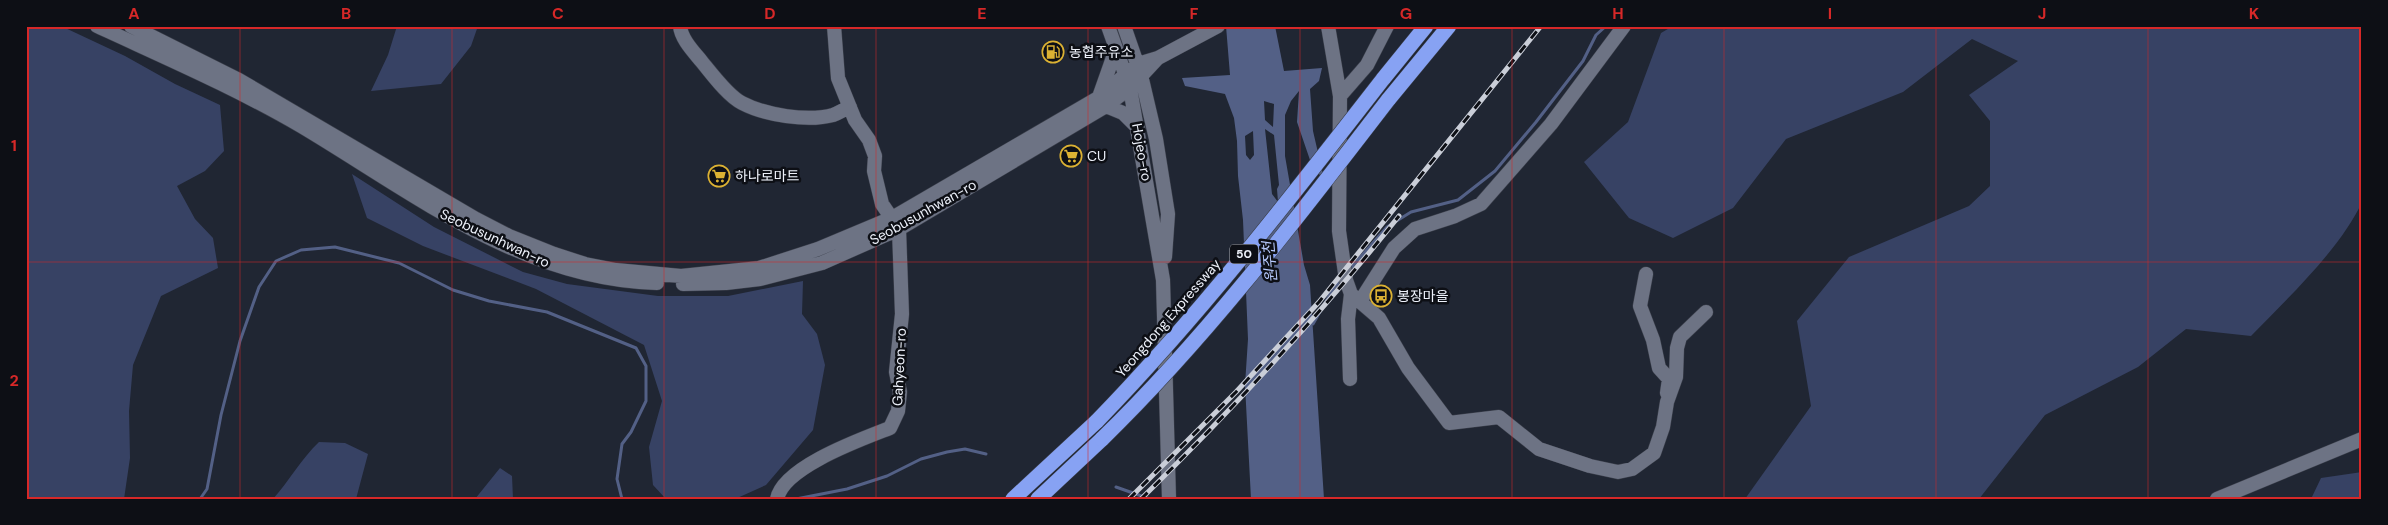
<svg xmlns="http://www.w3.org/2000/svg" width="2388" height="525" font-family="'DM Sans','Noto Sans KR',sans-serif">
<style>
.green{fill:#374264}
.water{fill:#536086;fill-rule:evenodd}
.lines{fill:none;stroke-linecap:round;stroke-linejoin:round}
.stream{stroke:#536086;stroke-width:3}
.minor-casing{stroke:#3c404c;stroke-width:15}
.highway-casing{stroke:#3c404c;stroke-width:16}
.minor{stroke:#6d7384;stroke-width:14}
.highway{stroke:#87a2f3;stroke-width:15}
.rail-casing{stroke:#caced8;stroke-width:5}
.rail{stroke:#0d0f15;stroke-width:3;stroke-dasharray:9;stroke-linecap:butt}
.highway-bridge-casing{stroke:#3c404c;stroke-width:16;stroke-linecap:butt}
.highway-bridge{stroke:#87a2f3;stroke-width:15}
.grid{fill:none;stroke:#d62828;stroke-width:1;stroke-opacity:0.55}
.labels{text-anchor:middle;dominant-baseline:central;stroke-width:5;stroke-linejoin:round;paint-order:stroke}
.shield{fill:#0d0f15;stroke:#aaadb5;stroke-width:1}
.shield-label{font-size:12px;font-weight:bold;fill:#edf1fa}
.poi-label{font-size:14px;fill:#edf1fa;stroke:#0d0f15;text-anchor:start}
.street-label{font-size:14px;fill:#edf1fa;stroke:#0d0f15}
.water-label{font-size:15px;font-style:italic;fill:#b6c9fc;stroke:#0d0f15}
.neatline{fill:none;stroke:#d62828;stroke-width:2}
.grid-label{font-size:16px;text-anchor:middle;font-weight:bold;fill:#d62828}
</style>
<rect width="100%" height="100%" fill="#202633"/>
<path class="green" d="M 26,26 L 61,26 L 125,56 L 175,84 L 220,105 L 224,151 L 205,171 L 177,186 L 195,219 L 213,238 L 218,268 L 161,296 L 133,365 L 129,411 L 130,458 L 124,499 L 26,499 Z
M 397,26 L 478,26 L 471,46 L 441,84 L 371,91 L 388,55 Z
M 1673,26 L 2362,26 L 2362,202 C 2341,248 2287,299 2251,336 L 2186,329 L 2138,367 L 2045,415 L 1979,499 L 1745,499 L 1811,406 L 1797,321 L 1849,257 L 1969,206 L 1990,186 L 1990,121 L 1969,95 L 2018,61 L 1972,39 L 1903,92 L 1786,139 L 1733,208 L 1673,238 L 1629,218 L 1584,162 L 1628,122 L 1661,33 Z
M 352,174 L 434,227 L 523,272 L 567,284 L 658,296 L 728,296 L 803,281 L 802,314 L 817,334 L 825,365 L 813,430 L 766,485 L 735,499 L 666,499 L 653,485 L 649,447 L 662,401 L 644,345 L 536,289 L 423,246 L 367,218 Z
M 319,442 L 345,443 L 368,454 L 356,499 L 273,499 C 290,480 301,459 319,442 Z
M 500,468 L 512,476 L 513,499 L 475,499 Z
M 2362,472 L 2362,499 L 2311,499 L 2321,478 Z"/>
<path class="water" d="M 1226,26 L 1275,26 L 1284,71 L 1322,68 L 1319,81 L 1310,89 L 1313,131 L 1325,183 L 1310,160 L 1297,122 L 1299,91 L 1291,101 L 1285,115 L 1285,156 L 1304,265 L 1310,285 L 1324,499 L 1251,499 L 1245,385 L 1248,339 L 1243,220 L 1238,176 L 1237,141 L 1234,118 L 1225,94 L 1185,86 L 1182,78 L 1230,75 ZM 1264,101 L 1274,104 L 1273,127 L 1265,120 ZM 1265,129 L 1274,135 L 1279,185 L 1277,189 L 1278,202 L 1272,194 ZM 1253,131 L 1254,155 L 1250,160 L 1246,155 L 1245,136 Z"/>
<g class="lines">
<path class="stream" d="M 1349,270 L 1387,227 L 1411,212 L 1458,200 L 1495,171 L 1536,122 L 1583,61 L 1596,35 L 1606,26
M 1313,324 L 1333,289 L 1342,279
M 1116,487 L 1150,499
M 200,499 L 207,489 L 221,415 L 240,341 L 259,287 L 276,261 L 301,250 L 335,247 L 399,263 L 453,290 L 489,301 L 547,312 L 636,348 L 646,366 L 646,401 L 631,432 L 622,444 L 617,479 L 622,499
M 796,499 L 847,489 L 887,476 L 921,459 L 947,452 L 965,449 L 986,454"/>
<g class="minor-casing">
<path id="minor" d="M 97,26 C 166,58 236,88 301,126 C 412,192 522,280 657,283
M 131,26 L 239,80 L 476,219 L 509,236 L 554,254 L 585,264 L 616,270 L 681,276 L 759,268 L 818,249 L 892,218 L 1098,98 L 1138,64 L 1158,58 L 1218,26
M 680,26 C 681,39 694,52 702,62 C 712,74 728,96 742,103 C 765,115 807,122 833,115 C 839,113 844,109 850,107
M 1108,26 L 1130,88 L 1163,280 L 1169,499
M 1124,26 L 1141,75 L 1156,139 L 1168,214 L 1165,257
M 1328,26 L 1340,96 L 1339,231 L 1346,280 L 1351,294 L 1379,318 L 1408,368 L 1449,423 L 1499,417 L 1539,449 L 1590,466 L 1618,472 L 1632,469 L 1654,453 L 1663,427 L 1667,402 L 1676,377 L 1677,348 L 1680,337 L 1706,312
M 1340,96 L 1367,65 L 1387,26
M 1099,97 L 1116,49
M 1106,106 L 1123,113 L 1138,128
M 1646,274 L 1640,306 L 1653,340 L 1659,368 L 1669,379 L 1667,393
M 683,284 L 726,283 L 760,279 L 822,263 L 899,229 L 1106,106 L 1130,88 L 1157,59
M 1361,300 L 1394,248 L 1415,229 L 1455,216 L 1481,204 L 1551,124 L 1624,26
M 1350,379 L 1348,319 L 1351,294
M 777,499 C 783,467 862,439 890,428 L 898,411 L 900,392 L 896,372 L 902,314 L 899,229 L 882,204 L 874,171 L 875,156 L 869,140 L 855,120 L 838,78 L 834,26
M 2217,499 L 2362,439"/>
</g>
<g class="highway-casing">
<path id="highway" d="M 1383,79 L 1426,26
M 1388,100 L 1449,26
M 1013,499 L 1097,421
M 1038,499 L 1102,439"/>
</g>
<use href="#minor" class="minor"/>
<use href="#highway" class="highway"/>
<g class="rail-casing">
<path id="rail" d="M 1129,499 L 1236,392 L 1319,302 L 1541,26
M 1141,499 C 1233,409 1319,316 1399,216"/>
</g>
<use href="#rail" class="rail"/>
<g class="highway-bridge-casing">
<path id="highway-bridge" d="M 1097,421 C 1200,315 1292,196 1383,79
M 1102,439 C 1207,337 1298,217 1388,100"/>
</g>
<use href="#highway-bridge" class="highway-bridge"/>
</g>
<path class="grid" d="M 240,26 L 240,499M 452,26 L 452,499M 664,26 L 664,499M 876,26 L 876,499M 1088,26 L 1088,499M 1300,26 L 1300,499M 1512,26 L 1512,499M 1724,26 L 1724,499M 1936,26 L 1936,499M 2148,26 L 2148,499M 26,262 L 2362,262"/>
<defs>
<g id="fuel-ring" transform="scale(1.125)"><circle r="9.5" fill="#0d0f15" stroke="#dcb233" stroke-width="1.5"/><path d="M-5.5-6h7V0h2V4h1.3V-2.5L3-4.5l.8-.8L6-3V5H2.5V1h-1V6h-7ZM-4.2-4.7v3.2H.2V-4.7Z" fill="#dcb233"/></g>
<g id="supermarket-ring" transform="scale(1.125)"><circle r="9.5" fill="#0d0f15" stroke="#dcb233" stroke-width="1.5"/><path d="M-6-5.5h2.5l.6 2H6L4.5 2H-2.5L-4.4-4H-6ZM-1.5 3.2a1.3 1.3 0 1 0 .1 0ZM3 3.2a1.3 1.3 0 1 0 .1 0Z" fill="#dcb233"/></g>
<g id="bus-ring" transform="scale(1.125)"><circle r="9.5" fill="#0d0f15" stroke="#dcb233" stroke-width="1.5"/><path d="M-5-6H5V4H4V6H2V4H-2V6H-4V4H-5ZM-3.5-4V0h7V-4ZM-3.5 1.2v1.5H-2V1.2ZM2 1.2v1.5H3.5V1.2Z" fill="#dcb233"/></g>
</defs>
<g fill-rule="evenodd">
<use href="#fuel-ring" x="1053" y="52"/>
<use href="#supermarket-ring" x="1071" y="156"/>
<use href="#supermarket-ring" x="719" y="176"/>
<use href="#bus-ring" x="1381" y="296"/>
</g>
<g class="labels">
<rect class="shield" x="1230" y="244.5" width="28" height="19" rx="4"/>
<g class="shield-label">
<text x="1244" y="254">50</text>
</g>
<g class="poi-label">
<text x="1069" y="52">농협주유소</text>
<text x="1087" y="156">CU</text>
<text x="735" y="176">하나로마트</text>
<text x="1397" y="296">봉장마을</text>
</g>
<g class="street-label">
<text transform="translate(1142 152) rotate(80)">Hojeo-ro</text>
<text transform="translate(923 212) rotate(-29)">Seobusunhwan-ro</text>
<text transform="translate(495 238) rotate(25)">Seobusunhwan-ro</text>
<text transform="translate(1168 318) rotate(-49)">Yeongdong Expressway</text>
<text transform="translate(899 367) rotate(-87)">Gahyeon-ro</text>
</g>
<g class="water-label">
<text transform="translate(1270 262) rotate(-95)">원주천</text>
</g>
</g>
<rect width="2388" height="525" fill="none" stroke="#0d0f15" stroke-width="55"/>
<rect x="28" y="28" width="2332" height="470" class="neatline"/>
<g class="grid-label">
<text x="134" y="19">A</text>
<text x="346" y="19">B</text>
<text x="558" y="19">C</text>
<text x="770" y="19">D</text>
<text x="982" y="19">E</text>
<text x="1194" y="19">F</text>
<text x="1406" y="19">G</text>
<text x="1618" y="19">H</text>
<text x="1830" y="19">I</text>
<text x="2042" y="19">J</text>
<text x="2254" y="19">K</text>
<text x="14" y="151">1</text>
<text x="14" y="386">2</text>
</g>
</svg>
